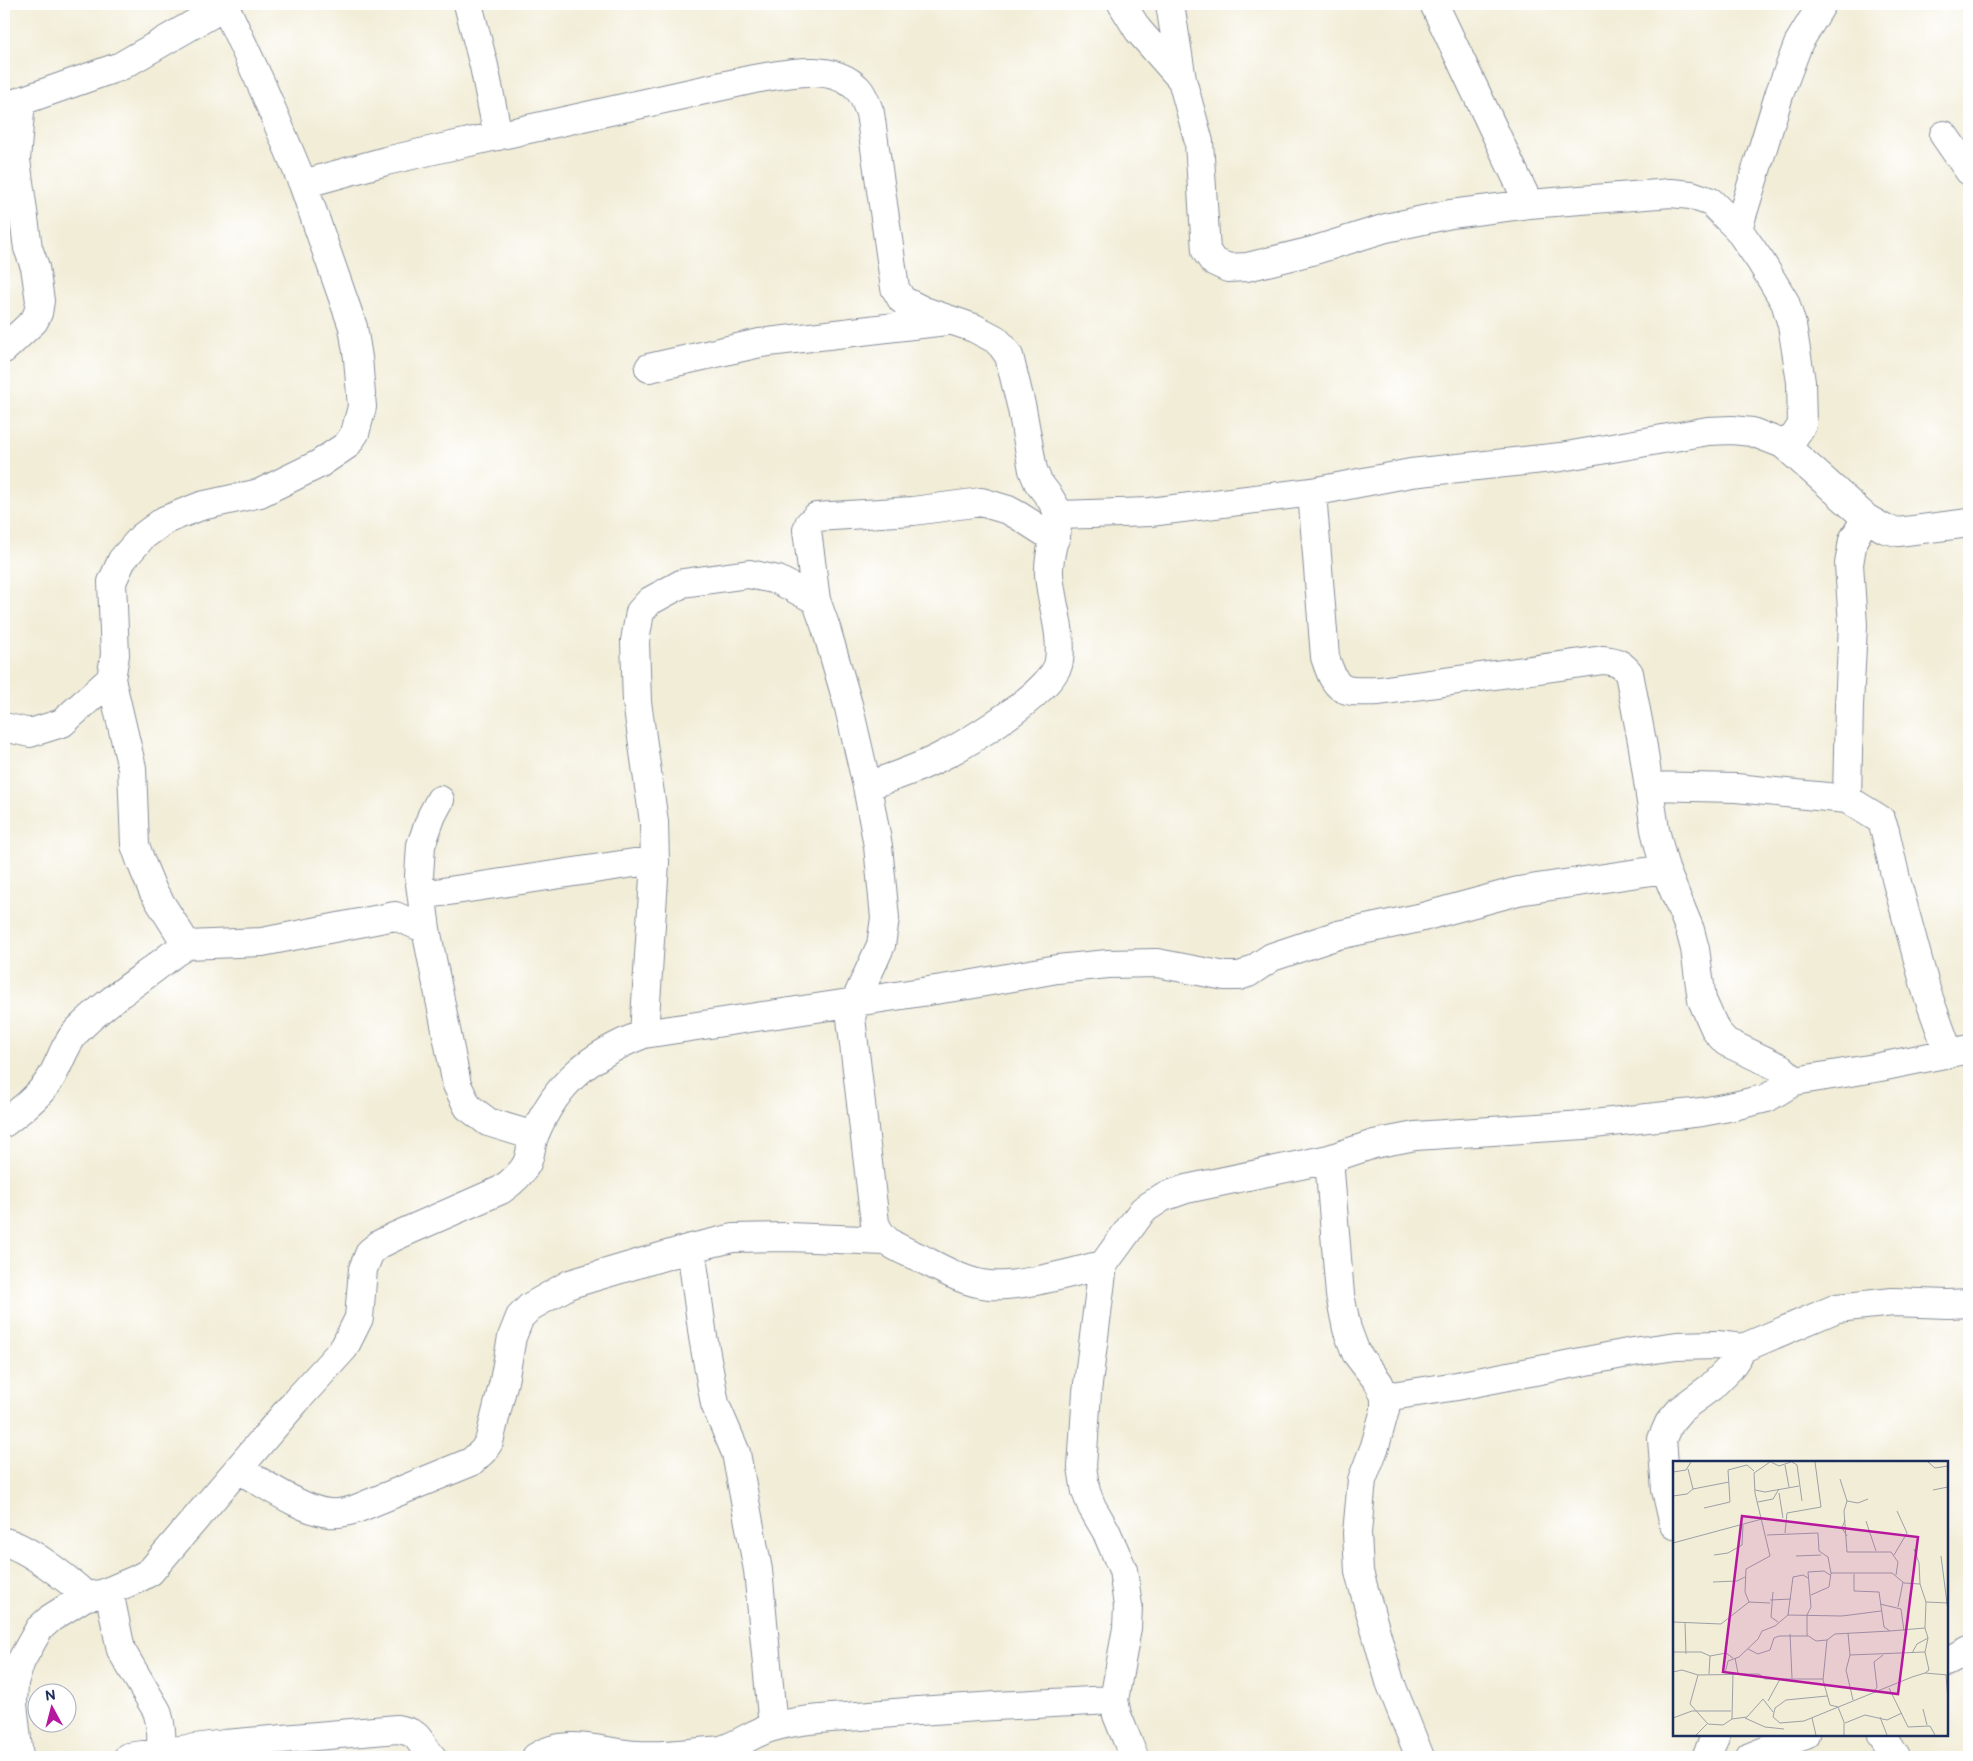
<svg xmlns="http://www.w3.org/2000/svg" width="1973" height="1761" font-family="'Balsamiq Sans',sans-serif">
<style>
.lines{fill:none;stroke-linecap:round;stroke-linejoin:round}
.minor-casing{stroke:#868e9a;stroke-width:30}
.minor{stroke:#fff;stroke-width:28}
.inset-road{fill:none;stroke:#9ca1a7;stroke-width:1}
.view{fill:#b5179e;fill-opacity:0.15;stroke:#b5179e;stroke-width:2.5}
.inset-edge{fill:none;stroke:#1b2f5e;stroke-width:2.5}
</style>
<rect width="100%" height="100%" fill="#fff"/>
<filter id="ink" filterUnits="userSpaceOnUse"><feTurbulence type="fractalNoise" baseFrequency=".02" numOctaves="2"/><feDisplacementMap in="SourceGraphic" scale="10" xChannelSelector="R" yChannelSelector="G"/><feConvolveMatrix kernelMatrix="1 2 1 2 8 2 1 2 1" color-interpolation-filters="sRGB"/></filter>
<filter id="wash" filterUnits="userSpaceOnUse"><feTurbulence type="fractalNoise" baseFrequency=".0096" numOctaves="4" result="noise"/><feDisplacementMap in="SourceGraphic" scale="20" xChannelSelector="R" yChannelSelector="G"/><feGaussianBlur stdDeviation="1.12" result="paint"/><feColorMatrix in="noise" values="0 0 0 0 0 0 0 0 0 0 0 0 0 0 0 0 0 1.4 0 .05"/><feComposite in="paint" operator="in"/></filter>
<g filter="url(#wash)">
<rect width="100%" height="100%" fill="#f2edd7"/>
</g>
<g filter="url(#ink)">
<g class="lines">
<g class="minor-casing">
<path id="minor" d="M 468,4 L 484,66 L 498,136
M 1122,4 L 1138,30 L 1182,80
M 1170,4 L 1182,80 L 1199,142 L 1206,251 L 1213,261 L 1228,268 L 1247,267 L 1312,251 L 1386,228 L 1451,214 L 1529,204 L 1671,193 L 1691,195 L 1711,202 L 1738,229 L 1761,262 L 1785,302 L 1792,325 L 1801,382 L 1802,425 L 1794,437 L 1783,444
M 1434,4 L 1529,204
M 4,107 L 121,66 L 225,6
M 1944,135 L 1969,171
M 303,184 L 386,161 L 438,149 L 754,79 C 786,74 831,62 858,89 C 864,95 867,106 870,113 L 895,288 L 902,300 L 924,311 L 974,328 L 995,339 L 1002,346 L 1009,356 L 1022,409 L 1033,470 L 1038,482 L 1050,498 L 1060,515 C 1056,533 1048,555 1049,574 C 1051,603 1063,632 1059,661 C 1056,689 970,742 944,755 C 920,768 893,777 867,786
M 1738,229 L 1780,92 L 1799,42 L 1822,4
M 4,349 L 34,321 L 38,313 L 40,301 L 35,267 L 28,248 L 16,160 L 21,101
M 649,368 L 760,343 L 946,321
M 1312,492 L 1325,657 C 1337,694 1342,692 1379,691 L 1603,660 C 1615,661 1621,663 1629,673 L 1643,747 L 1655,830 L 1665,869 L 1690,930 L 1695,949 L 1702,1000 L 1716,1031 L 1726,1042 L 1781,1068 L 1795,1081 L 1875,1068 L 1969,1049
M 1060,515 L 1150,512 L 1312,492 L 1411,473 L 1561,457 L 1708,431 L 1732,430 L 1752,432 L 1783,444 L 1866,518 L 1885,529 L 1898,532 L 1969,523
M 1055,539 L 1019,516 L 1008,510 L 981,502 L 913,511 L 816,517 L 809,524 L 807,530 L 816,600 L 826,628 L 849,708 L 867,786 L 878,846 L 885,918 L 881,945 L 855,1002 L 851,1018 L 875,1223 C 883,1244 899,1248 918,1257 C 940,1268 965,1283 989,1285 C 1019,1288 1072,1272 1103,1265
M 4,727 L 30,733 L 62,723 L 111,679
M 1649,786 L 1736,788 L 1847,799 L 1881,820 L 1885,831 L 1896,879 L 1927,993 L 1949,1054
M 1847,799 L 1849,705 L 1853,625 L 1849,564 L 1853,540 L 1866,518
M 440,800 L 432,815 L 421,845 L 419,876 L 426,929 L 457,1085 L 468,1107 L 488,1122 L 534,1136
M 422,895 L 634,863 L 655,862
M 187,945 L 153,891 L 141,862 L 135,845 L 132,768 L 111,679 L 115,655 L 112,582 L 122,560 L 142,537 L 165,520 L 201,506 L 260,493 L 319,464 L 347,445 L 355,433 L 362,407 L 358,358 L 353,327 L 303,184 L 262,86 L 224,4
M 644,1034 L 968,985 L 1057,969 L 1108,964 L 1157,963 L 1225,976 L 1239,976 L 1248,973 L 1272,957 L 1338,935 L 1419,918 L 1518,891 L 1665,869
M 4,1123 C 20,1111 37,1098 49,1081 C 60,1065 63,1046 77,1031 C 105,1002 142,979 173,954 L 187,945 L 262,942 L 395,916 L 426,929
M 1329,1159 L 1340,1295 L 1347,1329 L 1356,1353 L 1379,1383 L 1385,1397 L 1385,1410 L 1375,1446 L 1362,1480 L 1357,1533 L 1359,1572 L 1390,1682 L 1420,1757
M 691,1248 L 703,1337 L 715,1404 L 736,1453 L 758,1570 L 773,1727
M 1385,1397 L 1457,1386 L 1633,1352 L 1677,1346 L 1717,1345 L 1743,1348 L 1837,1308 L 1893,1302 L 1948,1304 L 1969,1303
M 238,1469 C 262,1482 303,1511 329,1513 C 338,1514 347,1512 356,1509 L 471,1462 L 483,1451 L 489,1442 L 504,1381 L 512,1337 L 520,1317 L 530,1307 L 570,1284 L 691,1248 L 733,1238 L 789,1237 L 886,1241
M 1674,1525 L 1666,1490 L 1662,1439 L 1669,1423 L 1681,1409 L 1711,1387 L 1730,1368 L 1743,1348
M 4,1542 C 27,1547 68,1579 86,1596
M 109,1591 L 121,1650 L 157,1711 C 162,1726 162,1738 160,1754
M 1947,1662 L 1969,1650
M 1882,1735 L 1896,1757
M 19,1757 L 13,1704 L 14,1682 L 21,1661 L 39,1629 L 51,1618 L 86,1596 L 102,1594 L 137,1579 L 150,1572 L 296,1401 L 344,1348 L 359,1318 L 363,1269 L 370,1252 L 380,1244 L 396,1236 L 501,1190 C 511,1183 521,1175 527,1163 C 531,1154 531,1143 535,1134 C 557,1081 592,1054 644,1034 L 655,862 L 654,822 L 637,702 L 635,641 L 640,612 L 650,601 L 683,583 L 749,574 L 778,580 L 816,600
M 128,1757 L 225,1744 L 397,1729 C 423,1733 417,1742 432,1757
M 536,1757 C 565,1737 604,1753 637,1755 C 664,1757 693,1752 721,1750 C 739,1745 754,1732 773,1727 C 804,1718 839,1718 871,1715 C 952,1707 1033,1704 1114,1700
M 1134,1757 L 1117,1715 L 1114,1700 L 1127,1628 L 1128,1606 L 1123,1570 L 1106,1531 L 1092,1507 L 1086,1492 L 1082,1467 L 1087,1392 L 1103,1265 L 1143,1210 L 1163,1197 L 1186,1189 L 1329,1159 L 1374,1144 L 1415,1136 L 1584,1125 L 1702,1112 L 1734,1106 L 1767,1098 L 1795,1081
M 1706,1757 L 1716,1735
M 1750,1757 L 1805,1735"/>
</g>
<use href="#minor" class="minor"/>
</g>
</g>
<g transform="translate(1673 1461)">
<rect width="275" height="275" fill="#f2edd7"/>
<path class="inset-road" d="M 98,1 L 106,5 L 118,1M 119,1 L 124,4 L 129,40M 255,1 L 262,7 L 275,5M 112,4 L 116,26M 15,8 L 20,28 L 56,21M 0,11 L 13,9 L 18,1M 167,18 L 174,40 L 171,50 L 174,91 L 218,91 L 225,101 L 223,114M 82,29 L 92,31 L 126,25M 260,29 L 275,26M 106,32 L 110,57M 0,35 L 14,33 L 20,28M 174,40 L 185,42 L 195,38M 85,41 L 100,38 L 106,28M 31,47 L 57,41 L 55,9 L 74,4 L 81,10M 172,59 L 169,67 L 174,75M 193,60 L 203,90M 112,72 L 114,52 L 148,46 L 142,1M 94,74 L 145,72 L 146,90 L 155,96 L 158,112 L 156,126 L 138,134M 0,82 L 89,58M 241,88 L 246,102 L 247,123M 41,94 L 55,92 L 69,84 L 70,64M 221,94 L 234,72 L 224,50M 123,95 L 148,94M 268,95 L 275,150M 158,112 L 219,112 L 231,122 L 247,123 L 253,141 L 252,167 L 217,170 L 211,166 L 206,131 L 181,130 L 181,113M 40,121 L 64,120 L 72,116M 100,131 L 98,156 L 105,161M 97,139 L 118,138M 76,141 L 72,131 L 73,108 L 97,95 L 82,32 L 81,12 L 97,1M 253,141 L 275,142M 207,143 L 228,148 L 231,170M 225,146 L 230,121M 115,154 L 169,155 L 208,150M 0,161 L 48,163 L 76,141 L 97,142M 12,161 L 13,193M 252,167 L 255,177 L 252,191 L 256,209 L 252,212M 175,172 L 177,194 L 173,209 L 180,239M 117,173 L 119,217M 154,179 L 143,180 L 134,174 L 134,154 L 138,146 L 135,111 L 151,110 L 157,114M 75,188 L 85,193 L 97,189 L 101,177 L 106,175 L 135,175M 0,191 L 28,191 L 37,195 L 53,192 L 60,197M 239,192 L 244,183 L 255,177M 177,194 L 252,191M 62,197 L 65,212M 0,211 L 9,209 L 25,214 L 86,213 L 92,218 L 150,218M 52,212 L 55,200 L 66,196 L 85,178 L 89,170 L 102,165 L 115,154 L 120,116 L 130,114 L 135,117M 36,213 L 37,195M 25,214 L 17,243 L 35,263 L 50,264 L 59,258 L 74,256 L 90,238 L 100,251M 273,214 L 275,239M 216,227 L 235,266 L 257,265 L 262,274M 201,231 L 204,226 L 201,201 L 210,194M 154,235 L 113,239 L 102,247 L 100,256 L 107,262 L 131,260 L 239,216 L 252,212 L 275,214M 95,240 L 107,218M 250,248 L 254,264M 207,256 L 214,274M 0,257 L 19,250 L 58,250M 72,257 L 92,266 L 111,268M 139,257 L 143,274M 59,258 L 60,212M 172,262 L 192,254 L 214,259 L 229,252M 23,274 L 34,263M 171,274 L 171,261 L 165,246 L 157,244 L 150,219 L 154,179 L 162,173 L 217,170"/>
<path class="view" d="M 69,55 L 245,76 L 225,233 L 50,211 Z"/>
<rect width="275" height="275" class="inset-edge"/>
</g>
<rect width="1973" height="1761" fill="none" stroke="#fff" stroke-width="20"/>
<g transform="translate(52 1708) rotate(353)"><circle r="24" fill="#ffffff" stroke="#a4acbf"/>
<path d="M0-4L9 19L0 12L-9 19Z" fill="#b5179e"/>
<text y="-8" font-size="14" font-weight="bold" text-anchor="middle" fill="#1b2f5e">N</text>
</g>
</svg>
